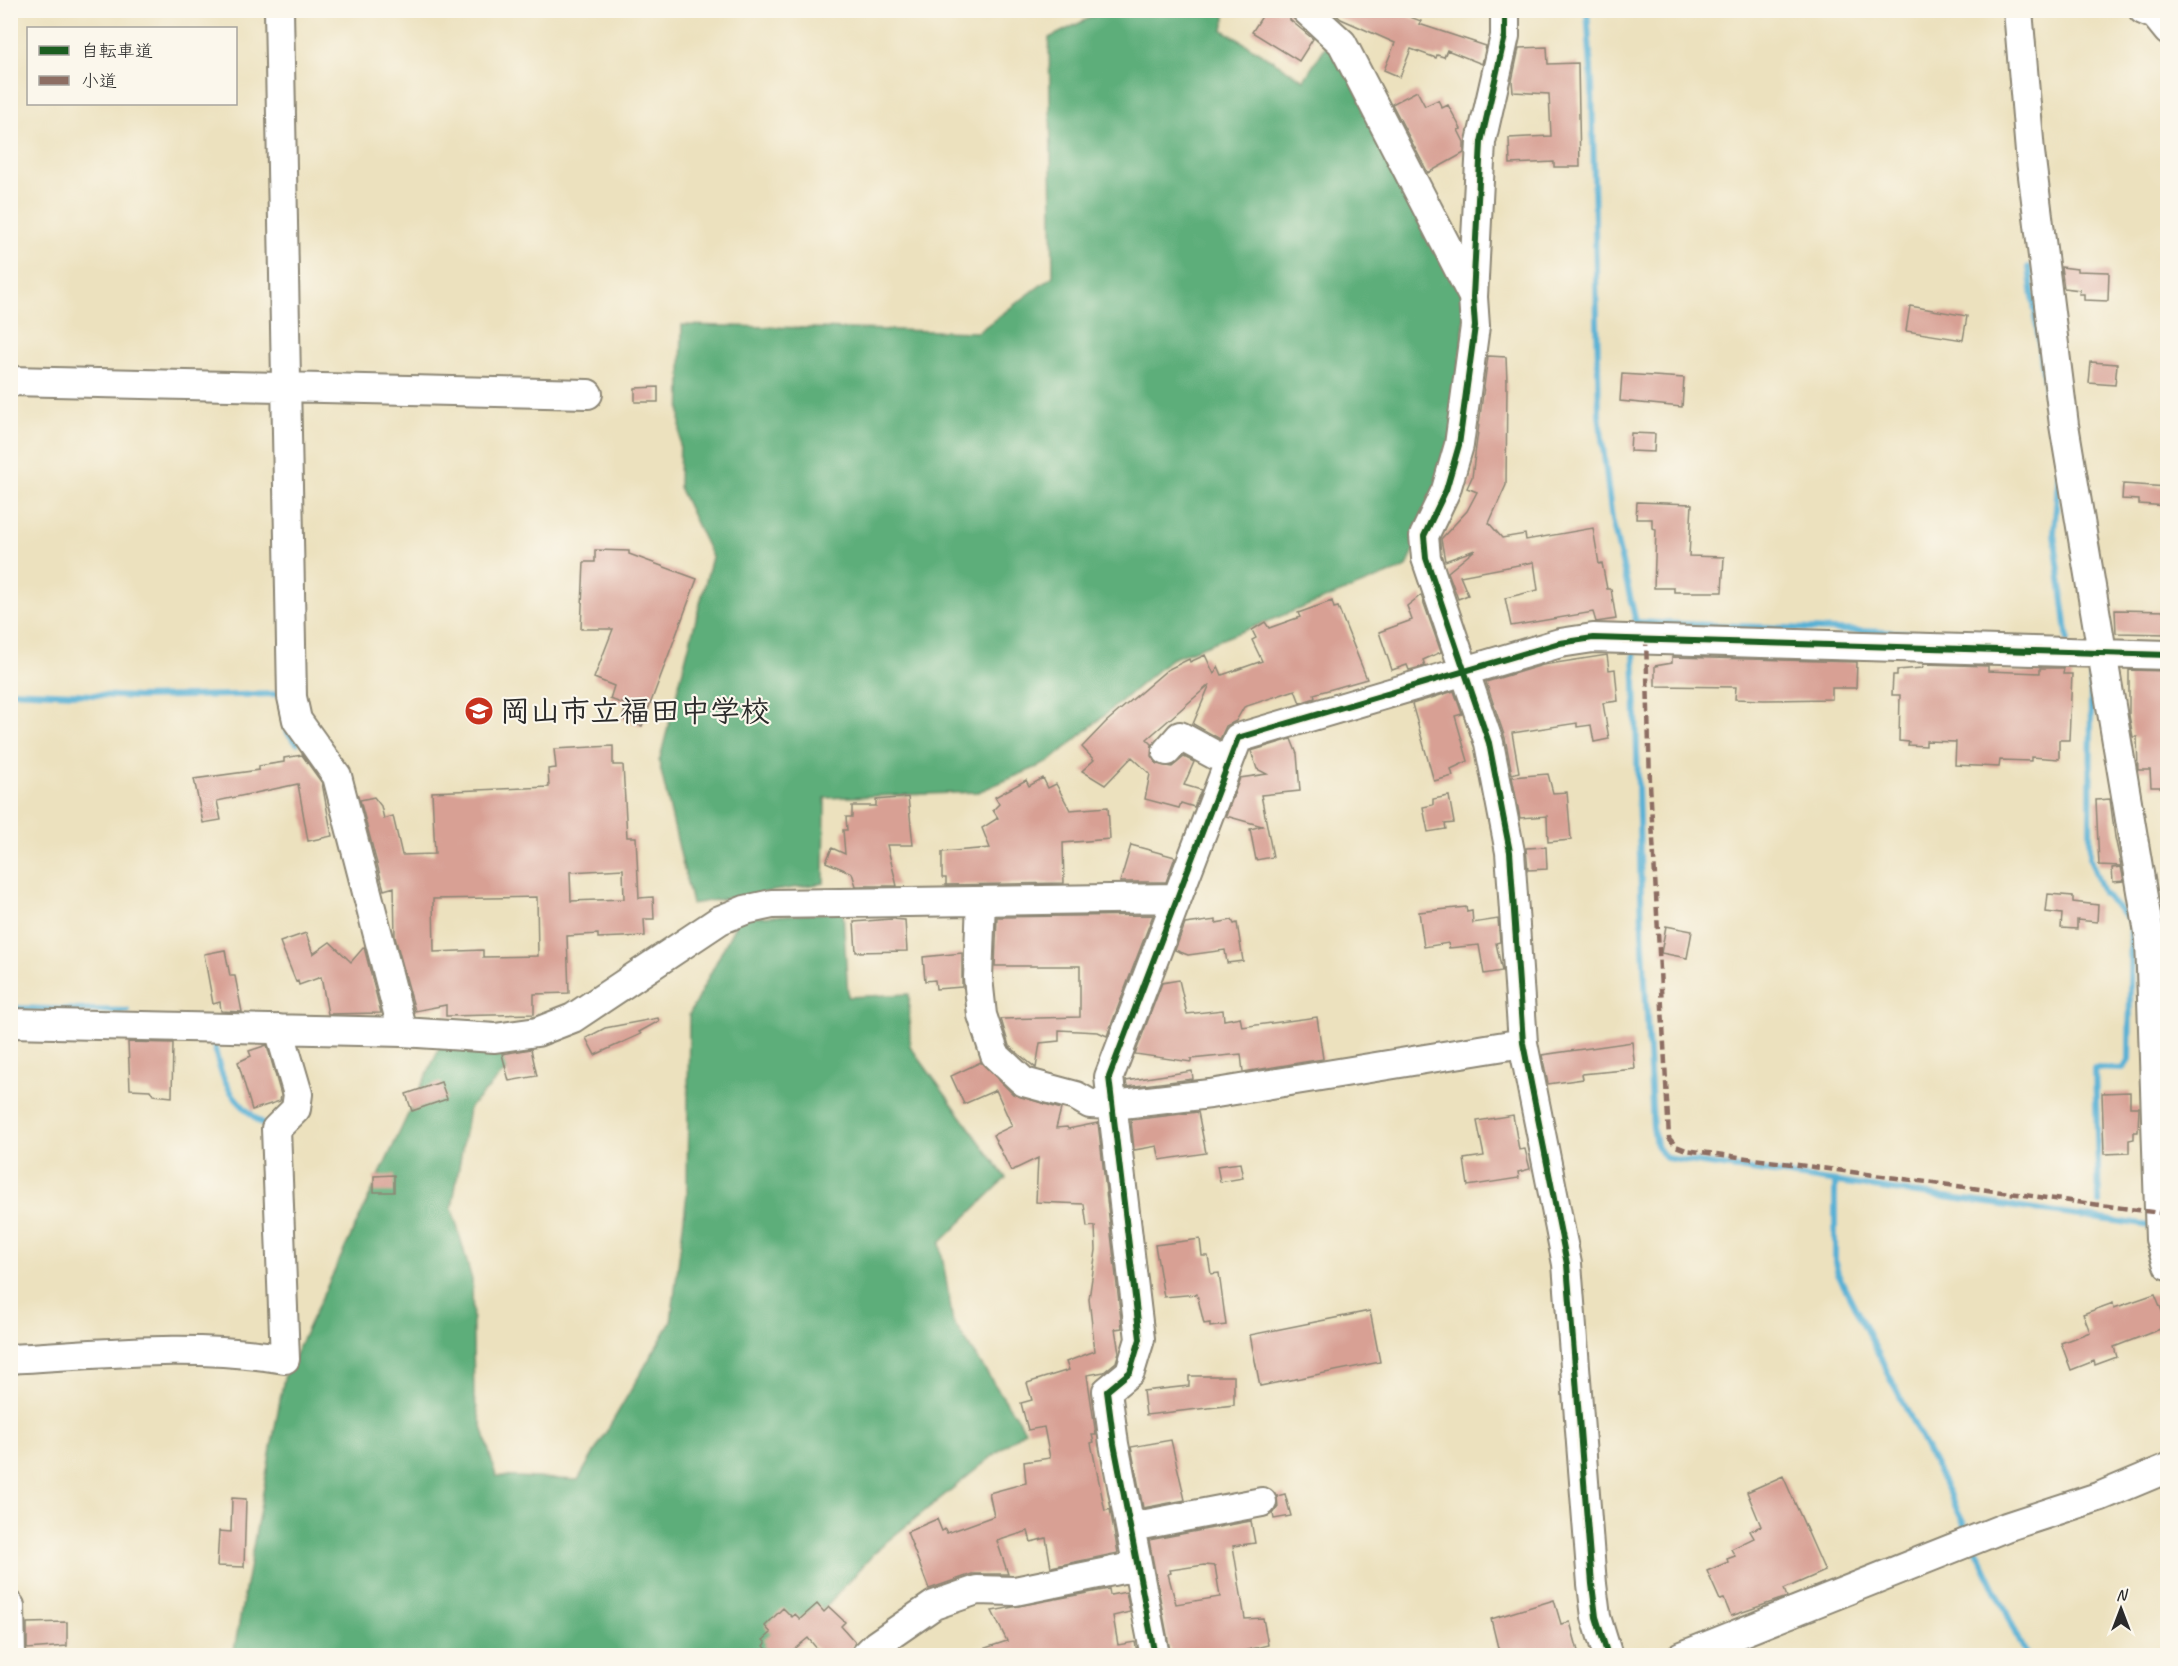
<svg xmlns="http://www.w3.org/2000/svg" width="2178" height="1666" font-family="Caveat,'Klee One',sans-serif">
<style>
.forest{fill:#5dae7a;stroke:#446c52;stroke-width:1.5}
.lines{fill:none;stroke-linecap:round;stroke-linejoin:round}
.stream{stroke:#57b0d4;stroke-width:6}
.building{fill:#d8a094;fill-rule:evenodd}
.minor-casing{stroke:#8c8674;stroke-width:32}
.minor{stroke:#fff;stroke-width:28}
.quiet{stroke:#8d6e63;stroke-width:4.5;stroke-dasharray:9 4.5;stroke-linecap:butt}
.cycleway-casing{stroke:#fbf7ec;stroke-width:10}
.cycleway{stroke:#1b5e20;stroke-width:6}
.labels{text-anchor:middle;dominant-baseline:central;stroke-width:4.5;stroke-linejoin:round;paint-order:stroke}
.poi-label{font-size:30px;font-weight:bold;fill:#2b2b2b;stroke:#fbf7ec;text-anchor:start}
</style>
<rect width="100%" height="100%" fill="#fbf7ec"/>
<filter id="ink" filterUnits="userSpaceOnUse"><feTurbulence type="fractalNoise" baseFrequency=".0167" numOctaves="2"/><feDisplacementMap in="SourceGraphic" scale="12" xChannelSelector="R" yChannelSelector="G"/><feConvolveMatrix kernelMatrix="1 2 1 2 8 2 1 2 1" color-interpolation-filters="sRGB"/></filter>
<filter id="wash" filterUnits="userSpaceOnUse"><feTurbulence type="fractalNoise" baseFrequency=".008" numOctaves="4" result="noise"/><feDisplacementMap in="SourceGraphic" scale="24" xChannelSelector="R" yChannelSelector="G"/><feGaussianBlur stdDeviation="1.35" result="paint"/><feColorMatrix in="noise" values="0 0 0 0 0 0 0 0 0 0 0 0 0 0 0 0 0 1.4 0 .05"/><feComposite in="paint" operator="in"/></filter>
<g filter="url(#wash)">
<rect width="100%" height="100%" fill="#ece1be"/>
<path class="forest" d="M 1104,11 L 1226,11 L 1223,30 L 1304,80 L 1329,41 L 1467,298 L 1448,467 L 1407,567 L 1171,659 L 1049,762 L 978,792 L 825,798 L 824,883 L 692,904 L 659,762 L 712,557 L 679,487 L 682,325 L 978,332 L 1053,276 L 1049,38 Z
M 843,912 L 848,997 L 909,994 L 910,1046 L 1006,1178 L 940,1243 L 953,1322 L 1025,1430 L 880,1547 L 782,1655 L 233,1656 L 284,1378 L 442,1042 L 529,1047 L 469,1108 L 452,1208 L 472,1280 L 474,1398 L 496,1476 L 578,1480 L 671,1322 L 687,1194 L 689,1015 L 739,918 Z"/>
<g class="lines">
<path class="stream" d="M 1587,10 L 1592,86 L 1599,414 L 1612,520 L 1636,622 L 1635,633
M 2029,267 L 2047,401
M 2059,471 L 2054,533 L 2068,640
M 1636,622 L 1908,633
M 1634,646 L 1642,927 L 1653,1127 L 1656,1145 L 1666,1158 L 2151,1226
M 2091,677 L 2090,858 L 2103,893 L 2131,921 L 2129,1060 L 2123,1069 L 2095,1068 L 2099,1203
M 10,691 L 138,697 L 279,694
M 285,724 L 288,733 L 297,743
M 10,1008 L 127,1011
M 213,1038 C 220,1083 232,1101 268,1128
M 1835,1183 L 1835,1262 L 1838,1274 L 1970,1535
M 1975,1546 L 2027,1656"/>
</g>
<g id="blocks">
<path class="building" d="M 1266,10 L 1290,10 L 1290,20 L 1313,39 L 1299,61 L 1252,32 Z
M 1331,10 L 1392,10 L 1421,21 L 1419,24 L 1486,46 L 1482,64 L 1447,50 L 1444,57 L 1437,55 L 1436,58 L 1411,49 L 1400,77 L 1384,70 L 1395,43 L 1341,19 Z
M 1547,47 L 1548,64 L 1578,63 L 1580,167 L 1554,167 L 1554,162 L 1510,164 L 1509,138 L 1551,136 L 1549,94 L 1513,92 L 1512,81 L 1519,48 Z
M 1417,91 L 1425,106 L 1438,100 L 1442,108 L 1448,105 L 1461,129 L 1458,130 L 1464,142 L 1464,153 L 1428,173 L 1392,104 Z
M 2061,267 L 2077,269 L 2077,271 L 2109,272 L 2108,301 L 2084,300 L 2084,294 L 2079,294 L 2080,290 L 2064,288 Z
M 1910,306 L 1967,316 L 1963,340 L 1906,331 Z
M 1488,356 L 1506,357 L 1507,382 L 1506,485 L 1489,523 L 1502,538 L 1525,534 L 1526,540 L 1593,528 L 1599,564 L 1602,563 L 1607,589 L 1611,589 L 1616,619 L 1596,622 L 1593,612 L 1511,626 L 1505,598 L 1538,590 L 1534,562 L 1460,576 L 1468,595 L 1458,599 L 1448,572 L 1475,550 L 1445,561 L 1441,539 L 1467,511 L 1477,492 L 1467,488 L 1472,477 Z
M 2091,362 L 2117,364 L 2115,385 L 2089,383 Z
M 1622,374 L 1684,378 L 1682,407 L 1620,401 Z
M 658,387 L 658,402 L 635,402 L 635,388 Z
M 1631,433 L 1655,434 L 1654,452 L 1630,451 Z
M 2123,484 L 2168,487 L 2168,506 L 2139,504 L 2139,500 L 2122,499 Z
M 1637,502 L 1692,504 L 1689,556 L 1724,557 L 1722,592 L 1674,592 L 1674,588 L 1654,588 L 1656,529 L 1652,528 L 1652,519 L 1636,519 Z
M 595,550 L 629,551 L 629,554 L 697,579 L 642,726 L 622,719 L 627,705 L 610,699 L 614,686 L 594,678 L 613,629 L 581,629 L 584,562 L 595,562 Z
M 1421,595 L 1441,652 L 1423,660 L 1425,666 L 1409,670 L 1407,665 L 1392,670 L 1379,632 L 1412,620 L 1407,606 Z
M 1332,601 L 1334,608 L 1338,607 L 1367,679 L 1314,694 L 1315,698 L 1300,703 L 1295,690 L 1244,707 L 1236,721 L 1226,726 L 1220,739 L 1193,724 L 1210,684 L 1147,739 L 1152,744 L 1151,756 L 1157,764 L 1172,767 L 1184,757 L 1194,762 L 1184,785 L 1201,790 L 1194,807 L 1181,803 L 1179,808 L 1145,799 L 1150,774 L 1132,757 L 1105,785 L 1082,771 L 1094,760 L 1082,747 L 1106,722 L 1167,670 L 1189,659 L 1190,662 L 1205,655 L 1214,674 L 1218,666 L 1222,675 L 1262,661 L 1252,640 L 1256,638 L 1252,630 L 1265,622 L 1269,628 L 1300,617 L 1298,613 Z
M 2115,610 L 2168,611 L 2168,634 L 2116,633 Z
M 1607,655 L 1609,670 L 1615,669 L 1618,701 L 1603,703 L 1609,739 L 1594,742 L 1591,725 L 1577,727 L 1577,723 L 1512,733 L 1519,772 L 1512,774 L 1505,738 L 1486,682 L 1543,665 Z
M 1672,657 L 1857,662 L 1856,688 L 1832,688 L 1832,699 L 1764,700 L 1735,699 L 1736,687 L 1655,686 L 1655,666 L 1672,663 Z
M 1924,664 L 1988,666 L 1988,671 L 2040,673 L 2040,668 L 2064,668 L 2063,674 L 2072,674 L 2069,740 L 2059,740 L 2059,759 L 2031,757 L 2031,761 L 2000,760 L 1999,767 L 1955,765 L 1956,742 L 1926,741 L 1926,746 L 1908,745 L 1909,742 L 1899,741 L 1900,695 L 1892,695 L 1893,675 L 1897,675 L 1897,670 L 1922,668 Z
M 2129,670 L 2168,671 L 2168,787 L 2151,787 L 2150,770 L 2138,770 L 2137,737 L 2133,737 L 2129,715 Z
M 1454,691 L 1462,714 L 1455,716 L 1468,761 L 1451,769 L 1453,776 L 1434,781 L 1412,704 Z
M 1291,739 L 1297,754 L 1300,791 L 1261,795 L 1273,857 L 1256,860 L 1250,829 L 1262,826 L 1226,816 L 1240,778 L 1267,774 L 1257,769 L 1251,751 Z
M 613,746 L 613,765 L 623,765 L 627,837 L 636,837 L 639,898 L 653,897 L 654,919 L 644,919 L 645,936 L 598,938 L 598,934 L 567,936 L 569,993 L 534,994 L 534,1014 L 446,1016 L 446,1005 L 415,1011 L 395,937 L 394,887 L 384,890 L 360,800 L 374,797 L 381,806 L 384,819 L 393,816 L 402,855 L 435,854 L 432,792 L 549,787 L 548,769 L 556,768 L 554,749 ZM 623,869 L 624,899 L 571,901 L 570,872 ZM 537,897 L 538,956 L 483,957 L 483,950 L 434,952 L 433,899 Z
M 302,755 L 322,783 L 332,836 L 308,841 L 298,784 L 217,801 L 221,820 L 203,823 L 194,779 L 259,770 L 259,766 L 284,762 L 284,758 Z
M 1548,774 L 1553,793 L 1567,792 L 1571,840 L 1548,842 L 1547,816 L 1520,818 L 1512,777 Z
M 1043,778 L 1048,788 L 1056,784 L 1070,810 L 1108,807 L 1110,839 L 1063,843 L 1064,883 L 946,885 L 946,878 L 942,878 L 942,852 L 990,848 L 982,828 L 998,818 L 993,810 L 999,804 L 995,797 L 1026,780 L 1029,786 Z
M 1449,796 L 1454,823 L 1445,824 L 1446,829 L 1428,832 L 1423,807 L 1433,805 L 1433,799 Z
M 908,797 L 913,845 L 887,845 L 897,886 L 856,886 L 852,873 L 826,862 L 832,848 L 845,854 L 843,830 L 847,830 L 846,817 L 852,817 L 852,806 L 876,806 L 876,800 Z
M 2110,799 L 2115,837 L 2121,866 L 2099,865 L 2096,800 Z
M 1131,845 L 1175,857 L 1166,882 L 1120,882 Z
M 1546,847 L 1547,869 L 1528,870 L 1526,848 Z
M 2121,867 L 2124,881 L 2113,882 L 2112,868 Z
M 2048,894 L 2073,896 L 2073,902 L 2098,905 L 2097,922 L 2077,920 L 2077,929 L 2061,928 L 2062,914 L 2046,912 Z
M 1466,907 L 1467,912 L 1472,911 L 1473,923 L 1498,919 L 1500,942 L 1496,943 L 1502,971 L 1484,974 L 1479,945 L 1449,948 L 1448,943 L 1424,947 L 1419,912 Z
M 1153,915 L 1107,1036 L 1098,1032 L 1059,1030 L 1059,1041 L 1040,1043 L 1036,1068 L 1009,1046 L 1001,1019 L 1080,1017 L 1080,966 L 995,966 L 997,917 Z
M 891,919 L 905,920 L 907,951 L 856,952 L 854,922 Z
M 1216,920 L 1216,923 L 1232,920 L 1234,924 L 1237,923 L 1243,961 L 1227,963 L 1225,950 L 1188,955 L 1175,950 L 1185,924 Z
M 1666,926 L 1692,931 L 1687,958 L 1661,953 Z
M 306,933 L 313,954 L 330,942 L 351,962 L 364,947 L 381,1013 L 328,1014 L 321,977 L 299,985 L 298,981 L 296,982 L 280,942 Z
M 225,950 L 230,976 L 235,976 L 242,1012 L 221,1011 L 220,1002 L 213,1004 L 204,954 Z
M 962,953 L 962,987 L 936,989 L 935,980 L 925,981 L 923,957 Z
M 1179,980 L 1187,1014 L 1223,1010 L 1224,1020 L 1240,1017 L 1242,1027 L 1317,1017 L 1323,1059 L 1243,1072 L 1241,1054 L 1191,1059 L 1191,1062 L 1135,1054 L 1162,983 Z
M 658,1018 L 659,1021 L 639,1032 L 641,1034 L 595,1055 L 586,1038 L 605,1028 Z
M 128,1042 L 173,1043 L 172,1097 L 153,1095 L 150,1090 L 130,1089 Z
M 1632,1042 L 1635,1069 L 1582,1074 L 1583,1079 L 1548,1084 L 1542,1055 Z
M 267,1045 L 281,1095 L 280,1101 L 252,1110 L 238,1062 L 251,1056 L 249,1051 Z
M 531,1049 L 537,1076 L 509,1081 L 502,1054 Z
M 981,1062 L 1013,1094 L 1061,1109 L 1056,1128 L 1067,1127 L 1068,1129 L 1098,1123 L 1122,1328 L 1115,1329 L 1119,1352 L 1116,1362 L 1104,1372 L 1087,1375 L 1096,1435 L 1092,1435 L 1094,1442 L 1091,1443 L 1105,1511 L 1110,1509 L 1118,1553 L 1051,1567 L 1046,1538 L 1031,1542 L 1028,1531 L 997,1541 L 1008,1574 L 972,1574 L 929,1589 L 907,1532 L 937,1519 L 942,1531 L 945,1529 L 947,1533 L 994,1516 L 989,1493 L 1026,1483 L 1024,1462 L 1050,1458 L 1044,1427 L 1028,1430 L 1021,1403 L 1032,1400 L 1027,1383 L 1069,1370 L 1066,1362 L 1095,1351 L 1089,1299 L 1096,1250 L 1095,1226 L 1087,1227 L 1084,1204 L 1036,1202 L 1038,1158 L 1011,1171 L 993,1135 L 1012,1126 L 996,1090 L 964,1104 L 951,1076 Z
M 1192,1071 L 1193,1079 L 1127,1087 L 1126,1081 Z
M 441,1082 L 447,1099 L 412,1111 L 406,1094 Z
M 2130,1092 L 2130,1107 L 2139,1107 L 2138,1132 L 2134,1132 L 2134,1139 L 2129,1140 L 2129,1153 L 2104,1154 L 2102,1093 Z
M 1198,1112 L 1206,1153 L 1160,1160 L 1157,1146 L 1134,1150 L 1131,1120 Z
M 1513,1115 L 1519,1150 L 1525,1149 L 1530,1169 L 1518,1172 L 1519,1178 L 1468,1186 L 1464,1159 L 1484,1156 L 1477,1121 Z
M 1240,1163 L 1243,1178 L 1220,1182 L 1217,1166 Z
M 394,1175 L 394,1192 L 374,1192 L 374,1176 Z
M 1200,1239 L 1202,1256 L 1208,1256 L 1211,1274 L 1219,1273 L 1226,1325 L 1210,1327 L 1210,1323 L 1204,1324 L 1197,1294 L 1164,1297 L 1155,1245 Z
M 2155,1294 L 2168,1326 L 2114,1347 L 2117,1357 L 2095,1365 L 2094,1361 L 2071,1370 L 2061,1343 L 2090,1332 L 2083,1314 L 2113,1303 L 2114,1308 Z
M 1370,1311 L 1380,1362 L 1260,1386 L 1250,1335 Z
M 1189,1376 L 1234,1376 L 1234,1405 L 1146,1415 L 1143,1391 L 1189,1386 Z
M 1171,1440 L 1185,1500 L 1143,1508 L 1131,1447 Z
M 1783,1476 L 1825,1571 L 1784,1589 L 1787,1597 L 1731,1616 L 1724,1599 L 1720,1600 L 1707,1571 L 1728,1562 L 1727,1559 L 1735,1556 L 1731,1549 L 1754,1538 L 1750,1531 L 1761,1526 L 1747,1492 Z
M 1285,1494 L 1291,1516 L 1274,1519 L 1273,1514 L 1278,1507 L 1277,1496 Z
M 232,1498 L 246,1499 L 244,1567 L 217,1566 L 219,1531 L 231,1532 Z
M 1251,1521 L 1255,1543 L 1233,1546 L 1245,1619 L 1263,1618 L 1268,1645 L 1223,1656 L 1171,1656 L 1149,1540 ZM 1204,1565 L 1215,1566 L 1220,1597 L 1176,1604 L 1168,1574 L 1171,1573 L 1170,1570 Z
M 1109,1589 L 1110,1595 L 1126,1592 L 1130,1612 L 1113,1616 L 1118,1645 L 1135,1642 L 1138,1656 L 973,1656 L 973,1652 L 1007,1641 L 992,1611 Z
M 1554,1600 L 1561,1624 L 1570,1622 L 1578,1651 L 1563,1656 L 1500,1656 L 1491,1619 Z
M 817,1604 L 824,1612 L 829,1607 L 845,1622 L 841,1626 L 855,1642 L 849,1656 L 823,1656 L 808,1638 L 786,1656 L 773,1656 L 764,1646 L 766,1643 L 763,1640 L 771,1633 L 765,1626 L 783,1608 L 792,1617 L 795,1614 L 800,1619 Z
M 67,1622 L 67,1646 L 27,1649 L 27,1623 Z"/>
</g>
</g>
<g filter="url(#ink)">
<use href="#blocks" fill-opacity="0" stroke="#8c8674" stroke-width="1.5"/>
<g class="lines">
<g class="minor-casing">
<path id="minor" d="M 279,10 L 292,697 L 297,720 L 337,776 L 403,1032
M 1306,10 L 1342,43 L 1472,295
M 1505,10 L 1505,36 L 1481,142 L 1473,297 L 1475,326 L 1459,445 L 1446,490 L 1424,536 L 1426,558 L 1489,743 L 1510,852 L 1523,1043 L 1567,1264 L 1592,1584 L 1596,1617 L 1608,1656
M 2018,10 L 2030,152 L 2064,425 L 2150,939 L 2160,1239 L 2168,1265
M 2143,10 L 2155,15 L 2168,31
M 10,381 L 588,394
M 1167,751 L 1180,736 L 1228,762
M 981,901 L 978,978 L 982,1015 L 995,1055 L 1024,1082 L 1076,1096 L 1090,1104 L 1113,1105 L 1210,1094 L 1523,1043
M 10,1023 L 403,1032 L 495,1038 L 537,1032 L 573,1018 L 720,920 L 745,910 L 772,904 L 1177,898
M 10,1359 C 102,1354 194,1343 285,1359 L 276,1129 L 296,1109 L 298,1094 L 279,1029
M 1131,1527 L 1262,1502
M 10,1606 L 11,1656
M 865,1656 L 876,1645 L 934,1605 L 977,1590 L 1015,1591 L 1137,1566
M 1155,1656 L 1114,1444 L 1107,1391 L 1130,1372 L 1140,1339 L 1109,1077 L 1238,738 L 1560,643 L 1593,638 L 2168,655
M 1682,1656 L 2006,1527 L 2101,1496 L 2168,1468"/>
</g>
<use href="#minor" class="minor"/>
<path class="quiet" d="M 1646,637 L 1650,783 L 1669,1138 L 1676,1146 L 1686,1150 L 2160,1213"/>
<g class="cycleway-casing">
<path id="cycleway" d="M 1505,10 L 1505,36 L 1481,142 L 1473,297 L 1475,326 L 1459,445 L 1446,490 L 1424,536 L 1426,558 L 1489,743 L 1510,852 L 1523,1043 L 1567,1264 L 1592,1584 L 1596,1617 L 1608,1656
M 1155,1656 L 1114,1444 L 1107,1391 L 1130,1372 L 1140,1339 L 1109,1077 L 1238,738 L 1560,643 L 1593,638 L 2168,655"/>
</g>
<use href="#cycleway" class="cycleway"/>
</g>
</g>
<defs>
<g id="school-disc" transform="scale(1.5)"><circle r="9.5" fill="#c8321e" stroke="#fbf7ec"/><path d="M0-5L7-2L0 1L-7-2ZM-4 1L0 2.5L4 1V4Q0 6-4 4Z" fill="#fff"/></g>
</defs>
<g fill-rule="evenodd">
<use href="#school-disc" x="479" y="711"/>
</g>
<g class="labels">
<g class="poi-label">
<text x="500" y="711">岡山市立福田中学校</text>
</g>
</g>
<rect width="2178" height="1666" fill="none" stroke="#fbf7ec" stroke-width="36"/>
<rect x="27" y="27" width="210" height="78" fill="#fbf7ec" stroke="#a8a59f" stroke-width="1.5"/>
<rect x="39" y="46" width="30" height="9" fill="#1b5e20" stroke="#a8a59f" stroke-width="1.5"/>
<text x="81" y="57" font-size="18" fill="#2b2b2b">自転車道</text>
<rect x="39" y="76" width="30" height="9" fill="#8d6e63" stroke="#a8a59f" stroke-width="1.5"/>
<text x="81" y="87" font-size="18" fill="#2b2b2b">小道</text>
<g transform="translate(2121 1609)" stroke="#fbf7ec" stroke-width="4.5" paint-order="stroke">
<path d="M0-4.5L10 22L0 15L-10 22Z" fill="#2b2b2b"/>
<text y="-9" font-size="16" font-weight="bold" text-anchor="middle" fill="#2b2b2b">N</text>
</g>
</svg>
